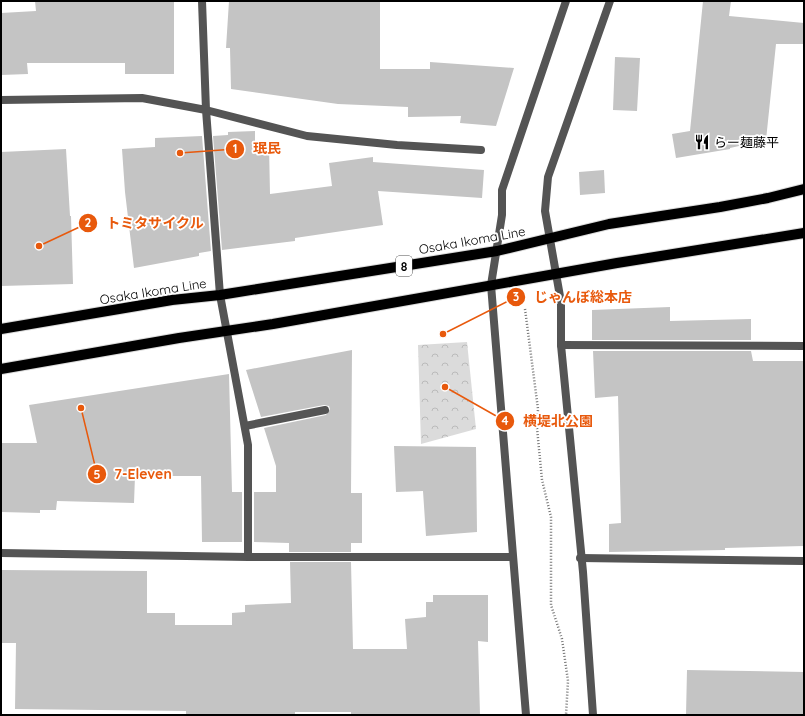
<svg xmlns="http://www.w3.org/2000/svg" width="805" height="716" font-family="Quicksand,'Noto Sans JP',sans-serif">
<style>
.park{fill:url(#park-crowns)}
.building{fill:#c4c4c4}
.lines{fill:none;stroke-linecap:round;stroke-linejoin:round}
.primary-casing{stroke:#dbdbdb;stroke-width:12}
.path{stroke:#767676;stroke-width:2.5;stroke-dasharray:1 2;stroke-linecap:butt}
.service{stroke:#545454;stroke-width:8}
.minor{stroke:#545454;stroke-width:8}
.tertiary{stroke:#545454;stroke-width:8}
.primary{stroke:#000;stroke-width:10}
.labels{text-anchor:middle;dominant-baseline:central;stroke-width:3.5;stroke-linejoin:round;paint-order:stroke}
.shield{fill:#fff;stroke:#4c4c4c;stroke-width:1}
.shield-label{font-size:12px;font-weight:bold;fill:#000}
.poi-label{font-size:13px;fill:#000;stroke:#fff;text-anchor:start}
.street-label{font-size:13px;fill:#000;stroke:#fff}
.leader{fill:none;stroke:#e8590c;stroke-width:1.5}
.callout-dot{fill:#e8590c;stroke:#fff;stroke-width:1.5}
.mark-label{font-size:12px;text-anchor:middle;font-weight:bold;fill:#fff}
.callout-label{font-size:14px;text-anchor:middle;font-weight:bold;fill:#e8590c;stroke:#fff;stroke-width:3.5;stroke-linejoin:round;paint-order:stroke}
</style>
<defs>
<pattern id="park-crowns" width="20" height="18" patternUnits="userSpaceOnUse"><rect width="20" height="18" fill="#dbdbdb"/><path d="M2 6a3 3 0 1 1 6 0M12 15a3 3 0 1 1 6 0" fill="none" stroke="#bababa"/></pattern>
</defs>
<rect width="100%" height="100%" fill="#fff"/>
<path class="park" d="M 467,342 L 476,429 L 421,444 L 418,345 Z"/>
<path class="building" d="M 35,1 L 174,1 L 174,74 L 125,74 L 125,63 L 27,63 L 28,74 L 1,75 L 1,13 L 36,11 Z
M 229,1 L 380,1 L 380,69 L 430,69 L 430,62 L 514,68 L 496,126 L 460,123 L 461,116 L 408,117 L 408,107 L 338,104 L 231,89 L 230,48 L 226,48 Z
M 703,1 L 731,1 L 729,16 L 804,23 L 804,44 L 776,44 L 766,140 L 730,148 L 730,149 L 676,158 L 672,134 L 690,131 Z
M 615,57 L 640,58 L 637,111 L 613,110 Z
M 255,131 L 255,145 L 269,145 L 270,194 L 332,186 L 329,163 L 373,157 L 373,162 L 484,170 L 482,198 L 378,191 L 383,225 L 295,238 L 295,241 L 222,250 L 213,136 L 228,135 L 228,132 Z
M 202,136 L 211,251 L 199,253 L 199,256 L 134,268 L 125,192 L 122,149 L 155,147 L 155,138 Z
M 66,149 L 70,216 L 71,216 L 73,284 L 1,286 L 1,152 Z
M 604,170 L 605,193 L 580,195 L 579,172 Z
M 670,307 L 670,321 L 751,319 L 751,340 L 592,340 L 592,310 Z
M 352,350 L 351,493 L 362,493 L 362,543 L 351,543 L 351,552 L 289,552 L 289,543 L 254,542 L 254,492 L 276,492 L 276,466 L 264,428 L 326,415 L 330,409 L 329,406 L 324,405 L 261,417 L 246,370 Z
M 593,351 L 751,351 L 753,361 L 804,361 L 804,546 L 725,548 L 725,550 L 609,552 L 609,524 L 621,523 L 618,396 L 595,398 Z
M 229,374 L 232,492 L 242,492 L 242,542 L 202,542 L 201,476 L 135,476 L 134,503 L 57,501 L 56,510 L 40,510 L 40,513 L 1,512 L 1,443 L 37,443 L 29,405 Z
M 394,446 L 476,447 L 477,532 L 426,536 L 423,491 L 396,492 Z
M 290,562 L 351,562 L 353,649 L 407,649 L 405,619 L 426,617 L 426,602 L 433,602 L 433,595 L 488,595 L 488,642 L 478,641 L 480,715 L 351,715 L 351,712 L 295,712 L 295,715 L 186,715 L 186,711 L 15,709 L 16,643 L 1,643 L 1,570 L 147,571 L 147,613 L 175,613 L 175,625 L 232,625 L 232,613 L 245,612 L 245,605 L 291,603 Z
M 687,670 L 804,672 L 804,715 L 686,715 Z"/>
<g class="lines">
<g class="primary-casing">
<path id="primary" d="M 1,329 L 172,300 L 220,295 L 497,251 L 609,224 L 720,207 L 768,198 L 804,189
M 1,369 L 179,338 L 273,324 L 617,263 L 804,233"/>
</g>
<path class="path" d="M 525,309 L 538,409 L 537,428 L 542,480 L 551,517 L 551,605 L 562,639 L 568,681 L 566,715"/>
<path class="service" d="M 245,426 L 325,410"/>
<path class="minor" d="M 202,1 L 206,110 L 220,295 L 248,445 L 248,557
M 1,100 L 142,98 L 206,110 L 307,136 L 397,145 L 481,150
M 561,345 L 804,346
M 1,553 L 248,557 L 512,557
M 580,558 L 804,561"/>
<path class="tertiary" d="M 526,715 L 491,285 L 502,215 L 502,190 L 566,1
M 593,715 L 583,572 L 561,345 L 561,302 L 545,211 L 548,177 L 610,1"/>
<use href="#primary" class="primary"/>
</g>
<defs>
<g id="restaurant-bare" transform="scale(1.2)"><path d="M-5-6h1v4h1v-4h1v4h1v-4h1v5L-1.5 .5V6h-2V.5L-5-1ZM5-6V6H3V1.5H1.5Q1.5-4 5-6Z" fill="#000" stroke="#fff" stroke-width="2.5" paint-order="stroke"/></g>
</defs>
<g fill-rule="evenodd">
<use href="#restaurant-bare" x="702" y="142"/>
</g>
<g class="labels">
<rect class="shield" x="396" y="256" width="16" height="20" rx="3"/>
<g class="shield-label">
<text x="404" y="266">8</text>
</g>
<g class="poi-label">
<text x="714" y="142">らー麺藤平</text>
</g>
<g class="street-label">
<text transform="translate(472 240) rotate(-10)">Osaka Ikoma Line</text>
<text transform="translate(153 291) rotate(-9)">Osaka Ikoma Line</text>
</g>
</g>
<path class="leader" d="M180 153L235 149M39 246L88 223M443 334L516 297M445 387L505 421M81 408L97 474"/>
<g class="callout-dot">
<circle cx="180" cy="153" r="4"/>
<circle cx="39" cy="246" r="4"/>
<circle cx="443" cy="334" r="4"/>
<circle cx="445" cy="387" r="4"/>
<circle cx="81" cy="408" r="4"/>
<circle cx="235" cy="149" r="10"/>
<circle cx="88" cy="223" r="10"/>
<circle cx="516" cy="297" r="10"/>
<circle cx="505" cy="421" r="10"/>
<circle cx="97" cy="474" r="10"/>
</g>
<g class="mark-label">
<text x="235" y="153">1</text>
<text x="88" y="227">2</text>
<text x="516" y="301">3</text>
<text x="505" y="425">4</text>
<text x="97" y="479">5</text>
</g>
<g class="callout-label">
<text x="267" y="153">珉民</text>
<text x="155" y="228">トミタサイクル</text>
<text x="583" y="302">じゃんぼ総本店</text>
<text x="558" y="426">横堤北公園</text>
<text x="143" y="479">7-Eleven</text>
</g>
<rect width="805" height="716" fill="none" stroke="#000000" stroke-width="4"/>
</svg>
